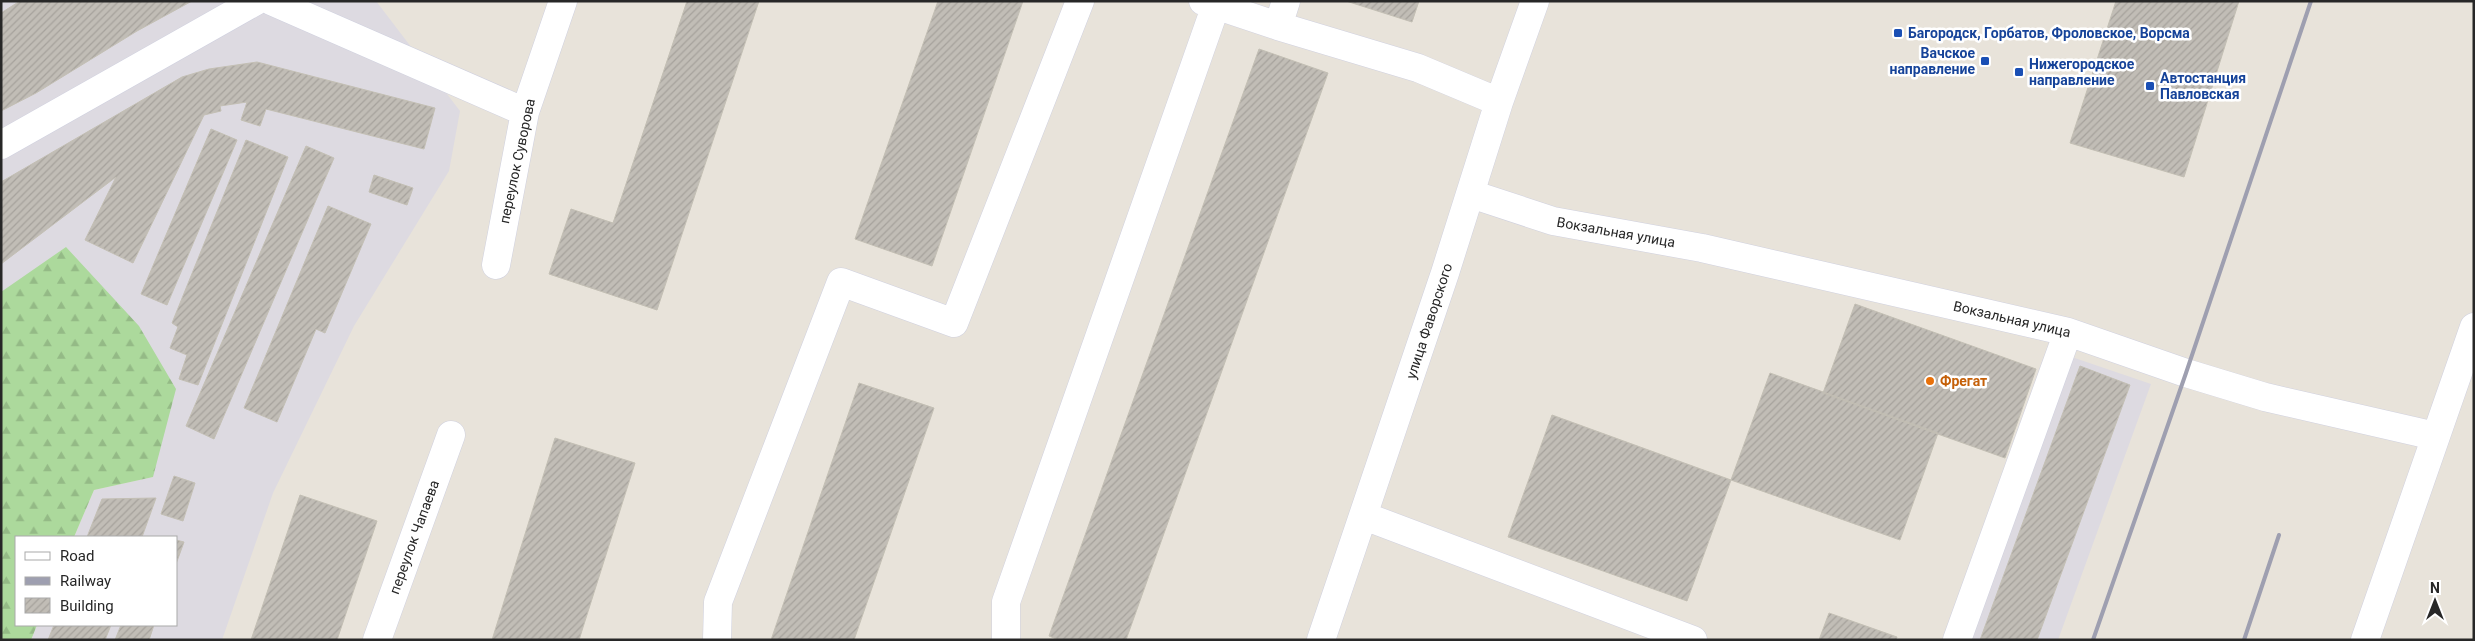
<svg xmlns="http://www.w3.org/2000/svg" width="2475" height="641" font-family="Roboto,sans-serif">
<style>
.industrial{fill:#dddae1}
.forest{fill:url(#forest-firs)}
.building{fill:url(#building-hatch);stroke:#c3bfb4}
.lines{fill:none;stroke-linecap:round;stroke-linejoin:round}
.minor-casing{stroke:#d0d1df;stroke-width:29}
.minor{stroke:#fff;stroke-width:28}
.rail{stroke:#9e9fb0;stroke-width:4}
.transit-dot{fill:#1a4fb4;stroke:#fff;stroke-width:2}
.food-dot{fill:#e8710a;stroke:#fff;stroke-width:2}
.labels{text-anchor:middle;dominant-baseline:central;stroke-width:5;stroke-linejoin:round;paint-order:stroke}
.transit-label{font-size:14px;font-weight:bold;fill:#164399;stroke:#fff;text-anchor:start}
.street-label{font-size:14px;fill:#272727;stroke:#fff}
.food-label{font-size:14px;font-weight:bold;fill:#c56008;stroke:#fff;text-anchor:start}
</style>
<defs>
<pattern id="forest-firs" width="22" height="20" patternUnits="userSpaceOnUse" patternTransform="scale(1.25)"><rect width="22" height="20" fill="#acd99c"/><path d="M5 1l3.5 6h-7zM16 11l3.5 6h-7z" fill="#94ba86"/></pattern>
<pattern id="building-hatch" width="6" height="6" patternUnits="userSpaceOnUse" patternTransform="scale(1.25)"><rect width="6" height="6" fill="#c1bdb6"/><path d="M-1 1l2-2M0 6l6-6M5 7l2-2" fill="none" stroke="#a6a29c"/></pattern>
</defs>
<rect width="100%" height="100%" fill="#e8e3da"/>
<path class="industrial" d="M 1,1 L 376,1 L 460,111 L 449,171 L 354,326 L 273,493 L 222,640 L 31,640 L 37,625 L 176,625 L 176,537 L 74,537 L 94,490 L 153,477 L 1,292 Z
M 2060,353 L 2151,384 L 2058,640 L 1957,640 Z"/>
<path class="forest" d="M 66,247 L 139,326 L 176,389 L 153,477 L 94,490 L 74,537 L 16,537 L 16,625 L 37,625 L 31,640 L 1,640 L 1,292 Z"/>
<path class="building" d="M 20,1 L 192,1 L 137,31 L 36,93 L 1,111 L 1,13 Z
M 687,1 L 759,1 L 657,310 L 549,274 L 571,209 L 613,223 Z
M 938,1 L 1023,1 L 932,266 L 855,239 Z
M 1346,1 L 1419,1 L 1412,22 Z
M 2116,1 L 2239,1 L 2184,177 L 2070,143 Z
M 1259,49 L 1328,73 L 1126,640 L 1059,640 L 1049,636 Z
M 257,62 L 435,108 L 424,149 L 266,109 L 260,126 L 241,120 L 247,102 L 220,106 L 221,111 L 204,115 L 133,263 L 85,240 L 116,177 L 1,264 L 1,182 L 182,77 L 209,69 Z
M 211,129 L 237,140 L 167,305 L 141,294 Z
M 246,140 L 288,157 L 198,385 L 179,379 L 187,355 L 170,348 L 178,327 L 172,323 Z
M 306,146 L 334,158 L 214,439 L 186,426 Z
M 374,175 L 413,188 L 407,205 L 369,192 Z
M 328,206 L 371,224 L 325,333 L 316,329 L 277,422 L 244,408 Z
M 1855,304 L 2036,369 L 2005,458 L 1823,393 Z
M 2080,366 L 2130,385 L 2037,640 L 1980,640 Z
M 1770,373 L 1938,433 L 1900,540 L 1731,480 Z
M 859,383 L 934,408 L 854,640 L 771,640 Z
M 1552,415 L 1731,480 L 1687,601 L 1508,537 Z
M 555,438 L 635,463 L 579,640 L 492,640 Z
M 174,476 L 195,483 L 183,521 L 161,514 Z
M 300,495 L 377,521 L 337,640 L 251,640 Z
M 156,498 L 142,537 L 87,537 L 102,499 Z
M 176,540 L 184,542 L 176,564 Z
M 1829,613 L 1897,637 L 1896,640 L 1819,640 Z
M 54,625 L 111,625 L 105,640 L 48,640 Z
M 121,625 L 154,625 L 149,640 L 115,640 Z"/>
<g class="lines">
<g class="minor-casing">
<path id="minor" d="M 271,1 L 525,112
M 1203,1 L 1278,26 L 1418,68 L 1499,102
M 1278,26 L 1286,1
M 1,145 L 256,1
M 1471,194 L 1553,221 L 1702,248 L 2068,332 L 2186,373 L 2265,397 L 2435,436
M 496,265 L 525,112 L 563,1
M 1364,516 L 1693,640
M 377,640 L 451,435
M 717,640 L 718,602 L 841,282 L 954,323 L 1080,1
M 1006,640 L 1006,602 L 1216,5
M 1321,640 L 1445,273 L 1499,102 L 1535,1
M 1957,640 L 2068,332
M 2365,640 L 2474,327"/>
</g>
<use href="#minor" class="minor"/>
<path class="rail" d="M 2093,640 L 2186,373 L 2311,1
M 2244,640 L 2279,535"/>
</g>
<g class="transit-dot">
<rect x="1893" y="28" width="10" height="10" rx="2.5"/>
<rect x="1980" y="56" width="10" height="10" rx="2.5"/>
<rect x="2014" y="67" width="10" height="10" rx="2.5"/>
<rect x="2145" y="81" width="10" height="10" rx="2.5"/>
</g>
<circle class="food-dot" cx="1930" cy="381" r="5"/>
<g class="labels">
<g class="transit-label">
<text x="1908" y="33">Багородск, Горбатов, Фроловское, Ворсма</text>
<text x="1975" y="53" text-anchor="end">Вачское<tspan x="1975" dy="16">направление</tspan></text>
<text x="2029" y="64">Нижегородское<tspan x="2029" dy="16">направление</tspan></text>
<text x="2160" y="78">Автостанция<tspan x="2160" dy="16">Павловская</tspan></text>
</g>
<g class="street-label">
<text transform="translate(517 161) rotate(-78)">переулок Суворова</text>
<text transform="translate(1616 232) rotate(10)">Вокзальная улица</text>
<text transform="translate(2012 319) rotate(13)">Вокзальная улица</text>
<text transform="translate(1429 321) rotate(-72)">улица Фаворского</text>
<text transform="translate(414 537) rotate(-70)">переулок Чапаева</text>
</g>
<g class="food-label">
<text x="1940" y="381">Фрегат</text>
</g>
</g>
<rect width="2475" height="641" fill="none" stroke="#272727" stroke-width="5"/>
<rect x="15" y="536" width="162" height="90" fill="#ffffff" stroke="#a9a9a9"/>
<rect x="25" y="552" width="25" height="8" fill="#ffffff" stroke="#a9a9a9"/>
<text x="60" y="561" font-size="15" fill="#272727">Road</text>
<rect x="25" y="577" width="25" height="8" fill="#9e9fb0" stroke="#a9a9a9"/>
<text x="60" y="586" font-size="15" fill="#272727">Railway</text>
<rect x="25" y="598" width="25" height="15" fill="url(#building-hatch)" stroke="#a9a9a9"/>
<text x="60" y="611" font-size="15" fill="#272727">Building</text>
<g transform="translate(2435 601)" stroke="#ffffff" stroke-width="4" paint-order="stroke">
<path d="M0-4L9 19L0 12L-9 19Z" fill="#272727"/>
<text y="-8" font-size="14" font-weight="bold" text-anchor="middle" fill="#272727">N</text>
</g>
</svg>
